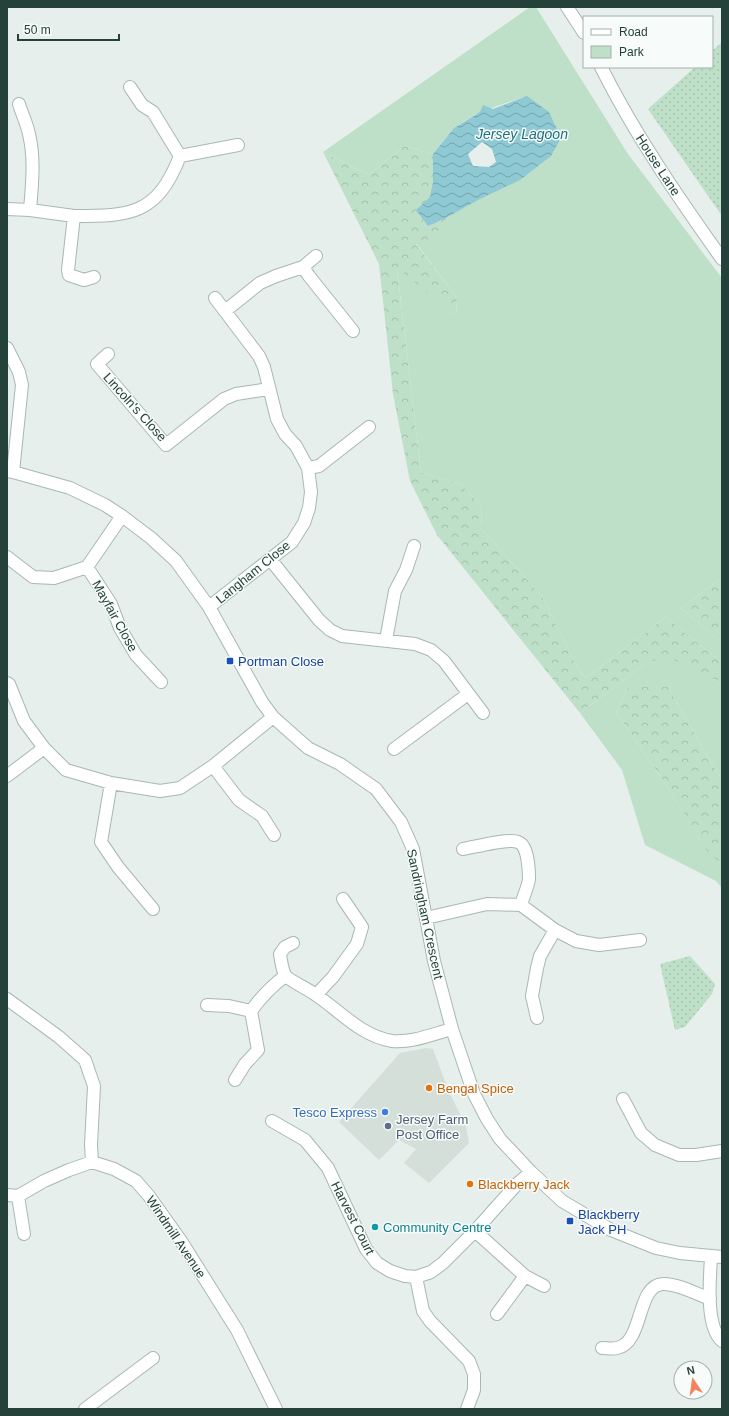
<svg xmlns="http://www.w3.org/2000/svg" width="729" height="1416" font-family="Helvetica,sans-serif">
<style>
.built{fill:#d4dfda}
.grass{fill:url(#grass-dots)}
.forest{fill:url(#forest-crowns)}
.green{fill:#bfe0c8}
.water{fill:url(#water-waves);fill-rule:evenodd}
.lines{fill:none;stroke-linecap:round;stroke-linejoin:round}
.minor-casing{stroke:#a8b8b2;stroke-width:14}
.minor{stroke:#fff;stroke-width:12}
.transit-dot{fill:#1a4fb4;stroke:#f7fbf9;stroke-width:1.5}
.food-dot{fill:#e8710a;stroke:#f7fbf9;stroke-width:1.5}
.shop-dot{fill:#3f7fe0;stroke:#f7fbf9;stroke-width:1.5}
.service-dot{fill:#5c6f8a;stroke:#f7fbf9;stroke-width:1.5}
.culture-dot{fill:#0f9aa8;stroke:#f7fbf9;stroke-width:1.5}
.labels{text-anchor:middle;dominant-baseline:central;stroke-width:3;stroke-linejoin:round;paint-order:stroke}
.street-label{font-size:13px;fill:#24423a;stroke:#f7fbf9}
.transit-label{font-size:13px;fill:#164399;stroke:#f7fbf9;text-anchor:start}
.food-label{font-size:13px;fill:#c56008;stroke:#f7fbf9;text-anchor:start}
.shop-label{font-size:13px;fill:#366cbe;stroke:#f7fbf9;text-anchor:end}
.service-label{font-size:13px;fill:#4e5e75;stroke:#f7fbf9;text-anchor:start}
.culture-label{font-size:13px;fill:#0d838f;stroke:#f7fbf9;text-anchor:start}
.water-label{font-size:14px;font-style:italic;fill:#1c6f80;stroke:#f7fbf9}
</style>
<defs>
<pattern id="grass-dots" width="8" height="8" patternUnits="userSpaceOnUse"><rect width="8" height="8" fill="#bfe0c8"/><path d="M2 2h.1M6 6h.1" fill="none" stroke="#a4c1ad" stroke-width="1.8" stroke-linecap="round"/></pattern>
<pattern id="forest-crowns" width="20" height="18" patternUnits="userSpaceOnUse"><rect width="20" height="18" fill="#bfe0c8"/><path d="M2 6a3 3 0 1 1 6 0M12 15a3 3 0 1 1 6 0" fill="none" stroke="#a4c1ad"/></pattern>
<pattern id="water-waves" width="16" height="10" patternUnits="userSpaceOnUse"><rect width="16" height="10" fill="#8ec9d4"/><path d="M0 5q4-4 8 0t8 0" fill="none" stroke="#74a5ad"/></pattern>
</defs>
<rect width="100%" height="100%" fill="#e6efeb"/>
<path class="built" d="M 426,1048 L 433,1049 L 449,1092 L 466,1126 L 469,1143 L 429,1183 L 404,1163 L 416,1149 L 399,1140 L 379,1160 L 339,1122 L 400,1053 Z"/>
<path class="grass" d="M 722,42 L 722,216 L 648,109 L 695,67 L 712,67 L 712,51 Z
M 690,956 L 715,984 L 712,994 L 685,1027 L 675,1030 L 660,964 Z"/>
<path class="forest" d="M 404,146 L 433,154 L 433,182 L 428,226 L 446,218 L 451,233 L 416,244 L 457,298 L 456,315 L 397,269 L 421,472 L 462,485 L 481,506 L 482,530 L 542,596 L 574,661 L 585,678 L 666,617 L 722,663 L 722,683 L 668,658 L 646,663 L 580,713 L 437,535 L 410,481 L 393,394 L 379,264 L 323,152 L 369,175 Z
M 722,578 L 722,643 L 681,608 Z
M 628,687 L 668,687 L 717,772 L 722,778 L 722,864 L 708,854 L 668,788 L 616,712 Z"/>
<path class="green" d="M 530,7 L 536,7 L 628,154 L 722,278 L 722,578 L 681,608 L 722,643 L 722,663 L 666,617 L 585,678 L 574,661 L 542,596 L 482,530 L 481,506 L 462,485 L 421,472 L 397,268 L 456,315 L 457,298 L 416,243 L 450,233 L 446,218 L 480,199 L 527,96 C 502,105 475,111 455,128 C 447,135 440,146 433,154 L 404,146 L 369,175 L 323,152 Z
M 668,657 L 722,683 L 722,778 L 717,772 L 668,687 L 628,687 L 616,712 L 668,788 L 708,853 L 722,864 L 722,888 L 716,881 L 645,845 L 622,770 L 580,713 L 646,663 Z"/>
<path class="water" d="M 527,96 L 549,112 L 561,138 L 551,156 L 520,180 L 480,199 L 446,218 L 428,226 L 416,210 L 430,197 L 433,182 L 433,154 L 454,128 L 480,112 L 483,105 L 493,109 ZM 482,142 L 492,149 L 496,162 L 489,167 L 473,166 L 468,154 Z"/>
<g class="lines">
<g class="minor-casing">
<path id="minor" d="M 567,7 L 584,33
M 601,67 C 635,135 678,197 722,259
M 19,104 C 22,114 27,124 29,134 C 35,159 32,185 30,210
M 180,156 L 238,145
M 7,209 L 30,210 L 74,216 L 68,270 L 69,275 L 84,280 L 94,277
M 74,216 C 131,216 157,215 180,156 L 153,112 L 142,105 L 130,87
M 303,267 L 309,276 L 353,331
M 225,311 L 260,283 L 276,276 L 303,267 L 316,256
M 7,348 L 19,372 L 22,385 L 13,472
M 108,354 L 97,364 L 166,445 L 224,399 L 236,394 L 269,389
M 308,468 L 319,466 L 369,427
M 7,471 L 13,472 L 70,488 L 105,505 L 122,516 L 151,538 L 176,561 L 209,607 L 262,702 L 273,717 L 308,748 L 340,764 L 376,789 L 401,822 L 413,849 L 434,961 L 452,1029 L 474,1094 L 487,1119 L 500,1139 L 531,1172 L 562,1201 L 611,1230 L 656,1248 L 680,1253 L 722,1257
M 7,557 L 33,577 L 54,578 L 87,567 L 122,516
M 270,559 L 319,620 L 330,630 L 342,636 L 415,644 L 431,650 L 444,661 L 483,713
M 87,567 L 111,604 L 120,628 L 136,655 L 161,682
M 209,607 L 292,542 L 304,523 L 309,508 L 311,492 L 308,468 L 296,446 L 285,434 L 277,419 L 264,367 L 259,356 L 215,298
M 386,640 L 395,591 L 406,570 L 414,546
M 7,683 L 9,684 L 24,721 L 44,748 L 66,770 L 111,783 L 160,791 L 180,788 L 213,766 L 273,717
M 394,749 L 468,694
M 213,766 L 239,800 L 262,816 L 274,835
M 7,776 L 44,748
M 111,783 L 101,842 L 118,867 L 153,909
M 463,849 C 475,847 509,838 518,842 C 528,845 529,870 529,879 C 528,887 523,897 521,905
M 426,918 L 487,904 L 521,905 L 555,930 L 576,941 L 599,945 L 640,940
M 293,943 L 285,947 L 280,954 C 281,961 282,969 285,975 C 288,980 310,990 316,995 C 340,1011 361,1036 392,1041 C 412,1043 433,1034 452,1029
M 316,995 L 333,977 L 357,944 L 362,927 L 343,899
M 7,999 L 59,1037 L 85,1060 L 94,1086 L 91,1145 L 92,1162
M 207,1005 L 229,1006 L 251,1011
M 537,1018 L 532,996 L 537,968 L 540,956 L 555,930
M 235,1080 L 245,1064 L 258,1050 L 251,1011 C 261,997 272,986 285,976
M 623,1099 L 641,1133 L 655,1145 L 679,1155 L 696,1155 L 722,1151
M 272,1121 L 305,1140 L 328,1168 L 366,1249 L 377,1263 L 390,1271 L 405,1276 L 416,1277 L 431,1272 L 443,1263 L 475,1231 L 517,1184 L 531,1172
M 7,1195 L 18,1196 L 44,1181 L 69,1170 L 92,1162 L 114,1169 L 136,1181 L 149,1196 L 181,1241 L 237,1330 L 276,1409
M 18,1196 L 24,1234
M 475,1231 L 525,1276 L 497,1314
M 711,1257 C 710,1278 705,1326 722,1341
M 525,1276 L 544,1286
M 416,1277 L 423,1311 L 430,1321 L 469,1361 L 474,1374 L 474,1390 L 467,1409
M 602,1348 C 607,1348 612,1349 617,1348 C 644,1343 636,1285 663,1284 C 676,1283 697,1294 710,1299
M 85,1409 L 153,1358"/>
</g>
<use href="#minor" class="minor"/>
</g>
<g class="transit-dot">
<rect x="226" y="657" width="8" height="8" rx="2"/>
<rect x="566" y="1217" width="8" height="8" rx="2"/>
</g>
<g class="food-dot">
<circle cx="429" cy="1088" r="4"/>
<circle cx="470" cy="1184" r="4"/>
</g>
<circle class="shop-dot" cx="385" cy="1112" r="4"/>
<circle class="service-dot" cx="388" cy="1126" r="4"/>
<circle class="culture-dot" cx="375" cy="1227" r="4"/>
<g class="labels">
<g class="street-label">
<text transform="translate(658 165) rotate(57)">House Lane</text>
<text transform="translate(135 407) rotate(48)">Lincoln's Close</text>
<text transform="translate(253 572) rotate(-39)">Langham Close</text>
<text transform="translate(115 616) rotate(61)">Mayfair Close</text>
<text transform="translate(425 914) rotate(78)">Sandringham Crescent</text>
<text transform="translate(353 1218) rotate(63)">Harvest Court</text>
<text transform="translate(176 1237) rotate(56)">Windmill Avenue</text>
</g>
<g class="transit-label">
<text x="238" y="661">Portman Close</text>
<text x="578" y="1214">Blackberry<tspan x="578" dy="15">Jack PH</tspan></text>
</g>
<g class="food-label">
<text x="437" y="1088">Bengal Spice</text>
<text x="478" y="1184">Blackberry Jack</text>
</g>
<g class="shop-label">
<text x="377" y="1112">Tesco Express</text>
</g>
<g class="service-label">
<text x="396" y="1119">Jersey Farm<tspan x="396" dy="15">Post Office</tspan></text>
</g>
<g class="culture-label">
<text x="383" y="1227">Community Centre</text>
</g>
<g class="water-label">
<text x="522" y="134">Jersey Lagoon</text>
</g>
</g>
<rect width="729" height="1416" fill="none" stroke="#24423a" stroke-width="16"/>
<rect x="583" y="16" width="130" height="52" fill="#f7fbf9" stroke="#a3b1ad"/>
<rect x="591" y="29" width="20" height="6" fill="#ffffff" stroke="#a3b1ad"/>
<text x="619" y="36" font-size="12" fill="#24423a">Road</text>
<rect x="591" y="46" width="20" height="12" fill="#bfe0c8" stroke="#a3b1ad"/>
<text x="619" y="56" font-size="12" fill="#24423a">Park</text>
<g transform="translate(693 1380) rotate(347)"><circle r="19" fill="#f7fbf9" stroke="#a3b1ad"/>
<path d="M0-3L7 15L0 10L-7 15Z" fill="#f4845f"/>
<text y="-6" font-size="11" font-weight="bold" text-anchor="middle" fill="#24423a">N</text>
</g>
<path d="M18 34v6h101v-6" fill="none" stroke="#24423a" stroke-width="2"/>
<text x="24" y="34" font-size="12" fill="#24423a" stroke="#f7fbf9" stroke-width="3" paint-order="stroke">50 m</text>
</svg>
